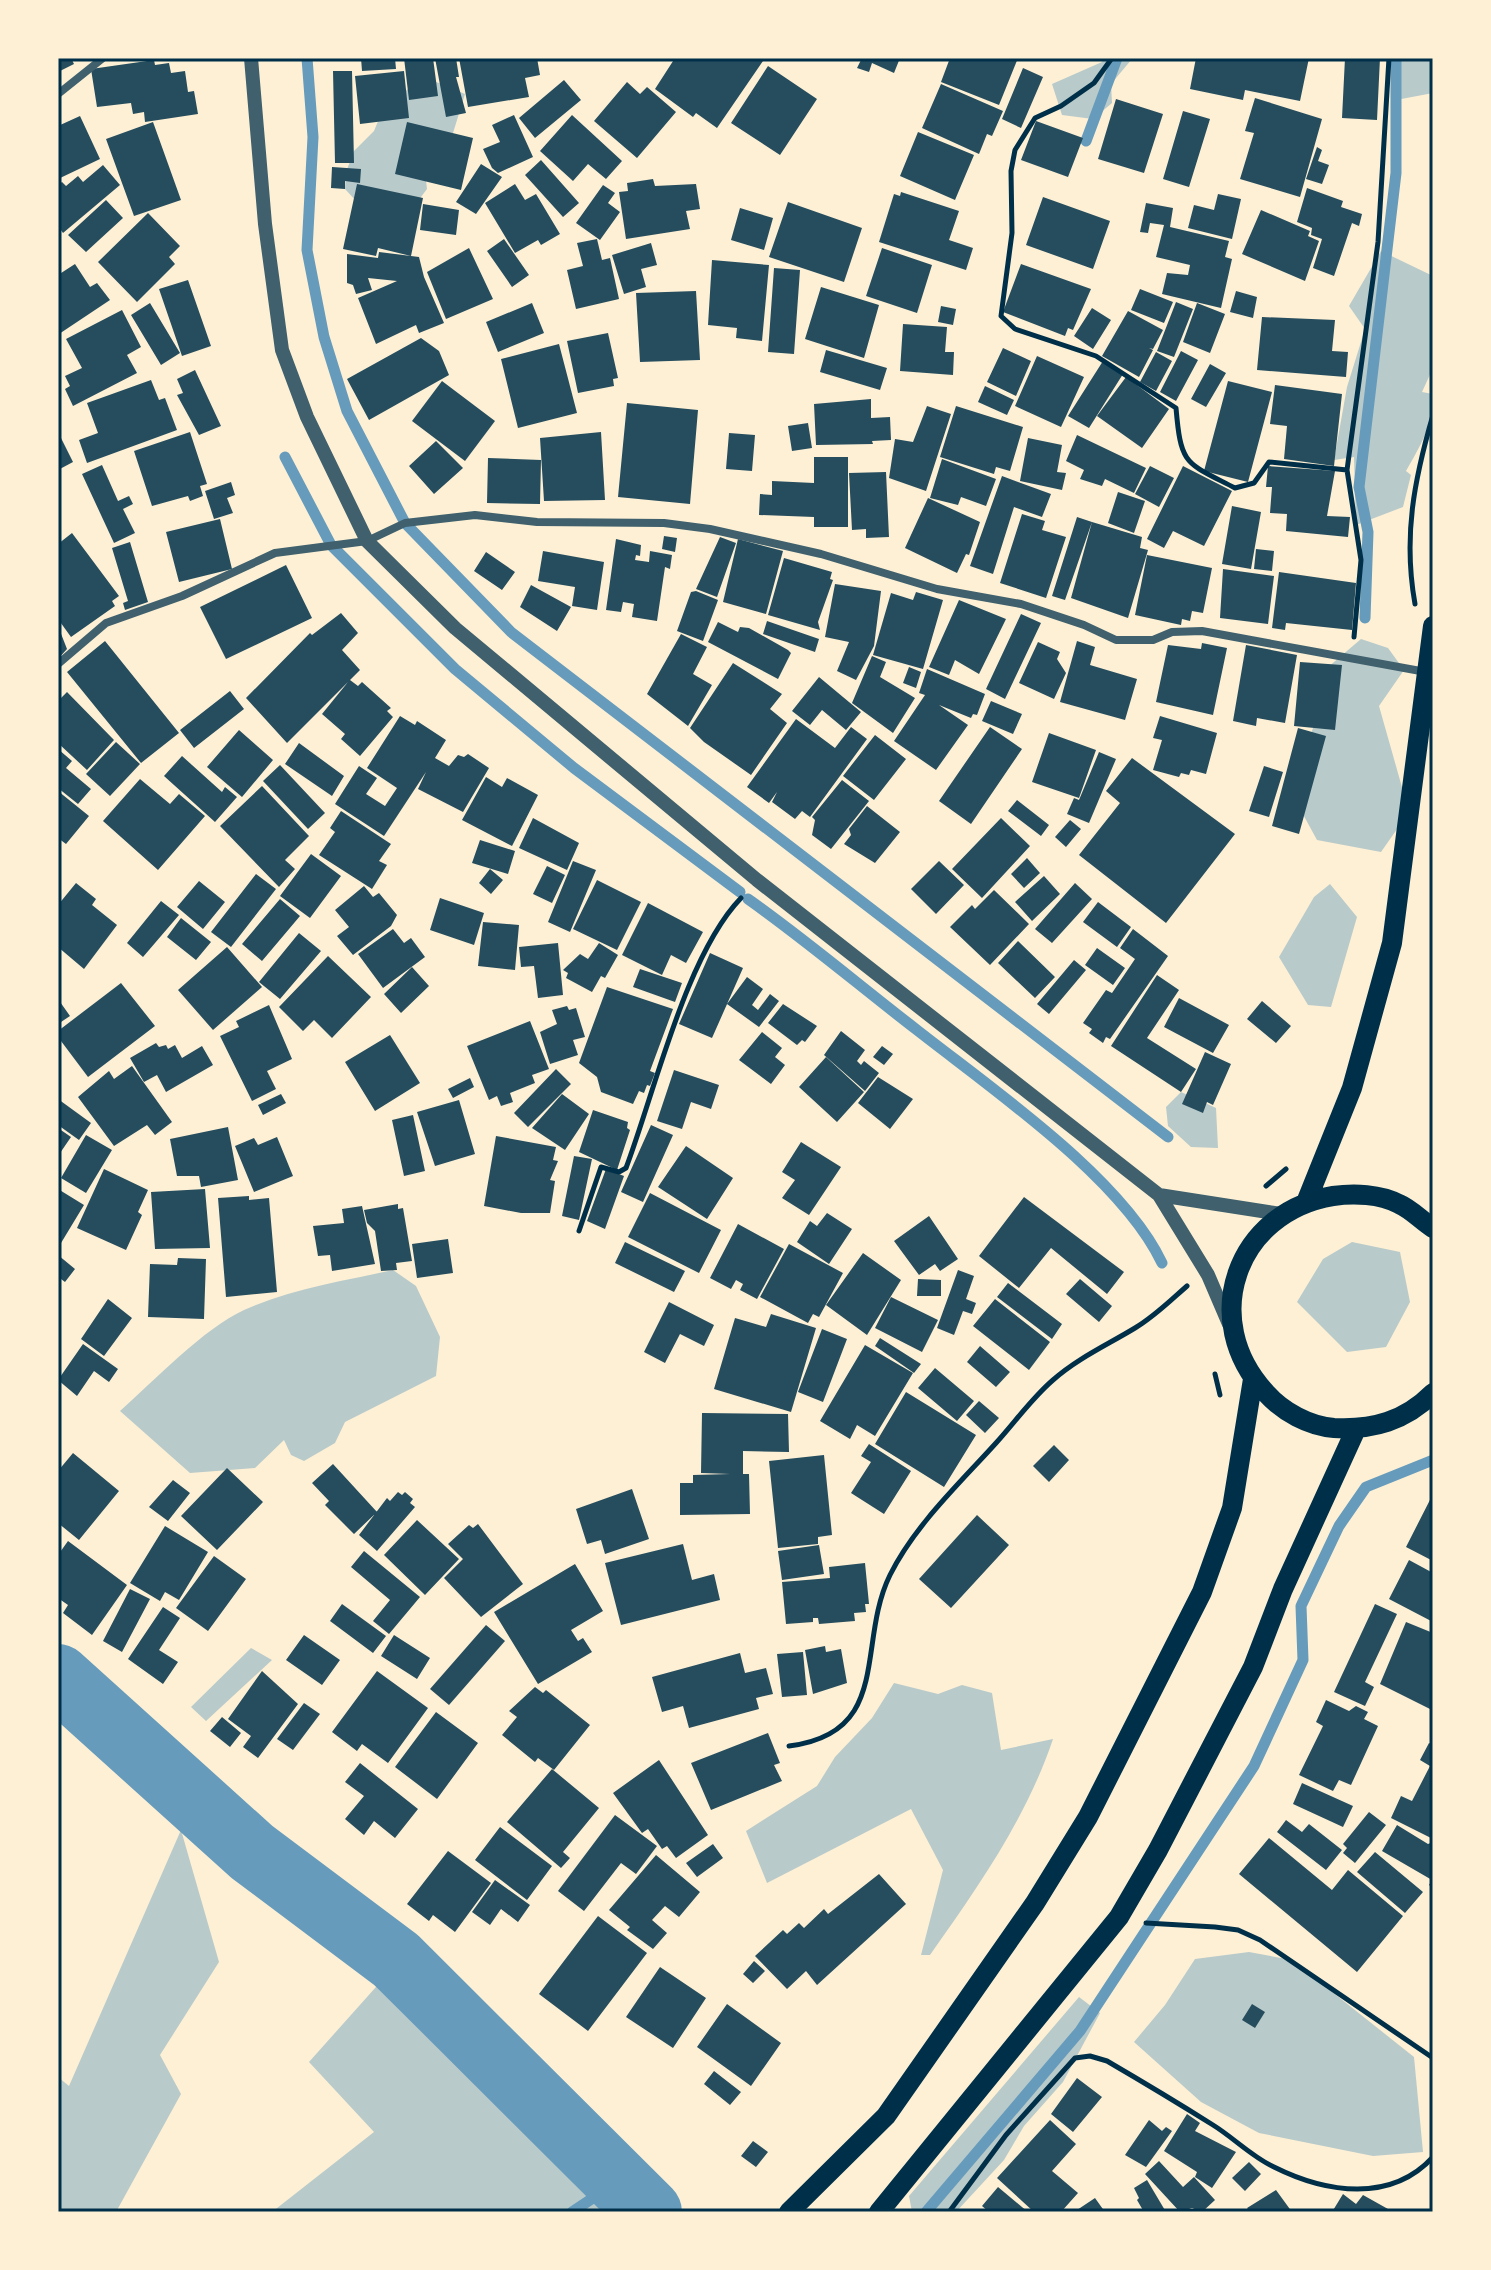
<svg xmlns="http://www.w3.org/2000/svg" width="1491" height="2270" font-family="Spectral,serif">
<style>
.green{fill:#b9caca}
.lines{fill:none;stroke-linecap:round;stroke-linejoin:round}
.stream{stroke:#669bbc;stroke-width:11}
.river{stroke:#669bbc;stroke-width:66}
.building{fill:#264d5e}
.path{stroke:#003049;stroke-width:5}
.minor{stroke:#3f606c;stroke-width:8}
.tertiary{stroke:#3f606c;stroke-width:14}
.primary{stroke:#003049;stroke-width:20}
.neatline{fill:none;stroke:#003049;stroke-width:3}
</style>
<rect width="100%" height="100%" fill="#fdf0d5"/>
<path class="green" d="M 1103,58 L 1132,59 L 1111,84 L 1112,103 L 1093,119 L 1062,115 L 1052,84 L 1102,62 Z
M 1394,58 L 1433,58 L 1433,93 L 1396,100 Z
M 422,76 L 465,94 L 453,133 L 423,155 L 427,189 L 415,205 L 358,203 L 345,189 L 346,172 L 354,151 L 374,131 L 381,114 Z
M 1381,251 L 1433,276 L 1433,368 L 1422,392 L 1433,394 C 1433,425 1421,445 1406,471 L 1411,475 L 1403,507 L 1356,525 L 1354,457 L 1334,460 L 1347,387 L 1365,329 L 1349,306 Z
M 1361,639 L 1388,648 L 1404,670 L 1379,706 L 1409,812 L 1381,852 L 1317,840 L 1299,807 L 1301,763 L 1313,728 L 1320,674 Z
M 1330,884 L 1357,917 L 1331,1007 L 1308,1005 L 1279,957 L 1314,897 Z
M 1181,1092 L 1216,1108 L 1218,1148 L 1191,1147 L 1168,1126 L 1166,1107 Z
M 1352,1242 L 1400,1252 L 1410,1302 L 1386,1347 L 1347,1352 L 1297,1302 L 1323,1259 Z
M 393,1270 L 416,1286 L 440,1337 L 436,1376 L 345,1422 L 335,1443 L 304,1461 L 291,1455 L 284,1440 L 255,1468 L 190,1473 L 120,1411 C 155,1380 203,1329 244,1310 C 291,1289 343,1281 393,1270 Z
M 251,1648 L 272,1660 L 206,1721 L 191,1707 Z
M 894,1683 L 938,1694 L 962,1685 L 992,1693 L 1001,1750 L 1053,1739 C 1026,1819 978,1887 930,1955 L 921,1955 L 943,1870 L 911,1809 L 767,1883 L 746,1831 L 817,1786 L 835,1757 L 872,1718 Z
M 181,1830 L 219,1962 L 160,2055 L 181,2094 L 116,2212 L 58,2212 L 58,2077 L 69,2086 Z
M 1249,1952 L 1292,1960 L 1414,2057 L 1423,2152 L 1373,2156 L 1259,2133 L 1201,2102 L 1134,2042 L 1165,2005 L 1195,1959 Z
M 384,1978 L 639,2212 L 272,2212 L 374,2132 L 309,2062 Z
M 1079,1997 L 1100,2013 L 1063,2082 L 1024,2126 L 1004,2160 L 956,2212 L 912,2212 L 909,2196 Z"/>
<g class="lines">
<path class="stream" d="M 307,58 L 313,137 L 307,250 L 324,337 L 347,411 L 405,523 L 511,632 L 1168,1137
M 1086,141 L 1117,58
M 285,457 L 331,545 L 455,669 L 574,768 L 740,892
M 1365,618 L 1368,532 L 1359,487 L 1396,173 L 1396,58
M 748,899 C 806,940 860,986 917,1030 C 992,1089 1122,1178 1162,1263
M 572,2212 L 617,2182
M 926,2212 L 1080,2031 L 1254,1766 L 1303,1660 L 1301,1606 L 1339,1526 L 1366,1487 L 1433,1460"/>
<path class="river" d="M 58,1677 L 252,1852 L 396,1960 L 649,2212"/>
</g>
<path class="building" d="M 58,58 L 71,58 L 74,64 L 58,72 Z
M 361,58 L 395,58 L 396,69 L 362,71 Z
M 404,58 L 433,58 L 438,96 L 409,100 Z
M 435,58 L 456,58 L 459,77 L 456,77 L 466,113 L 446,117 Z
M 459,58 L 537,58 L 540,75 L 525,78 L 529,97 L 468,107 Z
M 675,58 L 765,58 L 717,128 L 696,113 L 693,117 L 655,89 Z
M 862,58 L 900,58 L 894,73 L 872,63 L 869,72 L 857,68 Z
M 950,58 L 1018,58 L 999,105 L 941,82 Z
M 1196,58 L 1309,58 L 1300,101 L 1245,90 L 1243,100 L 1190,89 Z
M 1345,58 L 1380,58 L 1377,120 L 1342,118 Z
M 154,60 L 155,65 L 169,63 L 171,73 L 185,71 L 188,92 L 194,91 L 198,114 L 145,122 L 144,112 L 133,114 L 131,103 L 97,107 L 91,69 Z
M 768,66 L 817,99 L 780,155 L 731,123 Z
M 1023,68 L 1043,77 L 1021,128 L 1002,119 Z
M 333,71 L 352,71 L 354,163 L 335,163 Z
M 404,71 L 409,118 L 360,124 L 355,76 Z
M 564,80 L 581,100 L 535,138 L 519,118 Z
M 627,82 L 640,94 L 647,87 L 676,112 L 637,158 L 594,121 Z
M 941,84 L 1003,111 L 992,136 L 987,134 L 979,154 L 922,128 Z
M 1255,98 L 1322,119 L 1300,197 L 1240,179 L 1254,133 L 1245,131 Z
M 1116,99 L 1163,114 L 1144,173 L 1098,159 Z
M 1183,111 L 1210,119 L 1189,187 L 1163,179 Z
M 514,115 L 533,157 L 498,173 L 492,168 L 483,149 L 500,142 L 492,125 Z
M 572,115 L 622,161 L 606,179 L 588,164 L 573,181 L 540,151 Z
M 80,116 L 100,159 L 58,179 L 58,126 Z
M 1036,121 L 1083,138 L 1068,177 L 1021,160 Z
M 153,122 L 181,200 L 134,216 L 106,139 Z
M 407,122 L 473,138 L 461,190 L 395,174 Z
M 918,132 L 974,155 L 955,200 L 900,176 Z
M 1317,147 L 1322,150 L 1318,161 L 1329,165 L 1322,184 L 1306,179 Z
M 541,160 L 579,203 L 563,217 L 525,175 Z
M 481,164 L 502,177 L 476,214 L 456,202 Z
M 103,165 L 120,185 L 63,233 L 58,226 L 58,185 L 62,182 L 66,186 L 78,176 L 83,182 Z
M 332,167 L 361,169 L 360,183 L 345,181 L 345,189 L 331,188 Z
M 653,179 L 655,186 L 696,184 L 700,209 L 686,211 L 690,229 L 626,239 L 619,192 L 628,191 L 627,183 Z
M 357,184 L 423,198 L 411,256 L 378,248 L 376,256 L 343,249 Z
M 515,184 L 525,200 L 536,194 L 560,234 L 541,245 L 538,240 L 515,253 L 485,203 Z
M 603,185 L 615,193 L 608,203 L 620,212 L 600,240 L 576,223 Z
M 1307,188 L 1343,201 L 1341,207 L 1362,214 L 1359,226 L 1352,223 L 1334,276 L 1313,268 L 1322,239 L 1311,235 L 1312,228 L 1297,222 Z
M 901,192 L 959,211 L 949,240 L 973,248 L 966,270 L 879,242 L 894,194 L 900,196 Z
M 1218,194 L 1241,199 L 1232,239 L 1188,228 L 1194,205 L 1214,210 Z
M 1043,197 L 1110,221 L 1093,269 L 1026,245 Z
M 106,200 L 123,218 L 86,252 L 68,235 Z
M 788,202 L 862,228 L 844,282 L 769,257 Z
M 1146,203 L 1173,208 L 1170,227 L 1229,241 L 1225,257 L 1232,259 L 1221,308 L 1162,294 L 1167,273 L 1188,275 L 1190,265 L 1156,257 L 1164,225 L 1150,223 L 1148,233 L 1140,232 Z
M 423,204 L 459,210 L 456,235 L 420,230 Z
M 740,208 L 773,218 L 764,250 L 731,240 Z
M 1261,210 L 1310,231 L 1308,236 L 1319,241 L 1305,281 L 1242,254 Z
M 148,213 L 180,246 L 169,257 L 175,264 L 137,302 L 98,262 Z
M 504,239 L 529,275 L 512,287 L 487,251 Z
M 597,239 L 602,260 L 610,258 L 619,299 L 576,309 L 567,270 L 583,266 L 577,243 Z
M 651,243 L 657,265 L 641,269 L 646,287 L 624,294 L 612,255 Z
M 469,248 L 493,299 L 446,319 L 427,272 Z
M 882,248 L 932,265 L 917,313 L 866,296 Z
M 379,252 L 419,257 L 424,277 L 444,323 L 419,333 L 416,325 L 376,344 L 358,298 L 397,281 L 368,278 L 372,290 L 356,294 L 353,285 L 347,283 L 347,254 L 378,258 Z
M 712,260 L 769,265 L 762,341 L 736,338 L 737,328 L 708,325 Z
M 75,264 L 90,287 L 97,283 L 110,300 L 59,334 L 58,275 Z
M 1021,264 L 1091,289 L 1073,330 L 1068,328 L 1065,336 L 1003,312 Z
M 774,268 L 800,270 L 794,354 L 768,352 Z
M 188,280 L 211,346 L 182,356 L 159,289 Z
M 821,287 L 879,305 L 864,358 L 805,339 Z
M 1140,289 L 1173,302 L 1164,323 L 1131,310 Z
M 696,291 L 700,360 L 640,362 L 636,293 Z
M 1236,291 L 1257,297 L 1253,318 L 1230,312 Z
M 1176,302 L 1193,309 L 1174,357 L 1157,351 Z
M 150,303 L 180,353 L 161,365 L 131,315 Z
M 532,303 L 544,333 L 498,352 L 486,322 Z
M 1197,303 L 1225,314 L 1210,353 L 1183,342 Z
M 941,306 L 956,309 L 953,325 L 938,322 Z
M 1092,308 L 1111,320 L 1093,349 L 1074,336 Z
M 122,310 L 141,347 L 127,355 L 137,373 L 73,406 L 65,389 L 70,386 L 65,376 L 82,368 L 66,339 Z
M 1128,311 L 1163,330 L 1153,349 L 1149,348 L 1153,350 L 1139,377 L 1102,356 Z
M 1262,317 L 1335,320 L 1332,351 L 1348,352 L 1346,377 L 1257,370 Z
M 903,324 L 947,327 L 945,352 L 954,352 L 953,375 L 900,371 Z
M 608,333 L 618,378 L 613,379 L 614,386 L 578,393 L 567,341 Z
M 421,338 L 439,351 L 449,375 L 369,420 L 347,379 Z
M 559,344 L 577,413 L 518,428 L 501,359 Z
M 1003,348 L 1031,361 L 1016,396 L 987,382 Z
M 826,350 L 887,368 L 880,390 L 820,372 Z
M 1181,351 L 1198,360 L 1176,401 L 1160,392 Z
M 1156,352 L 1172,361 L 1156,391 L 1140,382 Z
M 1037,356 L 1084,377 L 1061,427 L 1015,406 Z
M 1103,361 L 1123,374 L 1089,428 L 1068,416 Z
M 1210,364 L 1226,373 L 1206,407 L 1191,399 Z
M 195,370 L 221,426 L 199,435 L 177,395 L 183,393 L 177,379 Z
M 1126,377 L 1169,409 L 1142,448 L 1097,416 Z
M 151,380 L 159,400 L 165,398 L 177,430 L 87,463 L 79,440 L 98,433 L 87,403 Z
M 442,381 L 495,421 L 465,461 L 412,421 Z
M 1228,381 L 1272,392 L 1248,482 L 1204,471 Z
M 1275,385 L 1342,394 L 1334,466 L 1284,459 L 1287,426 L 1270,424 Z
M 985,386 L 1014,400 L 1007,415 L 978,402 Z
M 871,399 L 871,418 L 890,417 L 891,440 L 872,441 L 873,444 L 816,445 L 814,404 Z
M 627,403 L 698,410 L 690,504 L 618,497 Z
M 927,406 L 951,414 L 926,491 L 889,478 L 895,439 L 913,442 Z
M 956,406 L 1023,427 L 1010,471 L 996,467 L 994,474 L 940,457 Z
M 808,423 L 812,448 L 792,451 L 788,426 Z
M 58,432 L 73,462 L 58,470 Z
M 190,432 L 207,484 L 200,486 L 203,496 L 190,501 L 188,496 L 152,506 L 134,451 Z
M 601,432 L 605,500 L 544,501 L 540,438 Z
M 729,433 L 755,435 L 752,471 L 726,469 Z
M 1077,435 L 1146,468 L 1134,493 L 1105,479 L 1102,486 L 1080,479 L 1084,470 L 1066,461 Z
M 1028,438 L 1062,445 L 1057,472 L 1066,473 L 1062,490 L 1020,481 Z
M 436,441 L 463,468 L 434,494 L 409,466 Z
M 814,457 L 848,457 L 848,527 L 814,527 L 814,517 L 759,515 L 760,494 L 772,495 L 772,481 L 814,483 Z
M 488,458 L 541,460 L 540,504 L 487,503 Z
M 942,459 L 996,479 L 986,506 L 961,497 L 958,505 L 930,498 Z
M 102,465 L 118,501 L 129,496 L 133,504 L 123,509 L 135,533 L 114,543 L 82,474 Z
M 1150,466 L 1174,478 L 1159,507 L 1135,494 Z
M 1183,466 L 1232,491 L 1204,546 L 1173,531 L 1164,548 L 1147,539 Z
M 1268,466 L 1335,471 L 1327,516 L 1350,517 L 1348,537 L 1286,531 L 1287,514 L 1270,513 L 1272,487 L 1266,487 Z
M 886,472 L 889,537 L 866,538 L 866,529 L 852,530 L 849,473 Z
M 1002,476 L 1051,494 L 1042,517 L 1014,507 L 993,574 L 970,566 Z
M 231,482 L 235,495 L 227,498 L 233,513 L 214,519 L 205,491 Z
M 1118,492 L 1145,501 L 1134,533 L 1108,523 Z
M 928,498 L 980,522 L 969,555 L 966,554 L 957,573 L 905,548 Z
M 1232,506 L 1261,512 L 1251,569 L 1222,564 Z
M 1022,514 L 1045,521 L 1042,530 L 1066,537 L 1046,598 L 1000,583 Z
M 1077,517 L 1092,522 L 1065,600 L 1052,596 Z
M 220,519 L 232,569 L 179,582 L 166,532 Z
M 1092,522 L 1142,537 L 1140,548 L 1148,550 L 1128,618 L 1071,598 Z
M 72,533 L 119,596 L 112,601 L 115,606 L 71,637 L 58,619 L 58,544 Z
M 664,536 L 677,538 L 675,552 L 662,549 Z
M 720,537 L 736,543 L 717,597 L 696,589 Z
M 616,539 L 641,545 L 640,556 L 636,555 L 635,560 L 649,562 L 650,551 L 672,555 L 670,569 L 665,567 L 657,621 L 632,617 L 634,604 L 623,602 L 621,612 L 606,610 Z
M 738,539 L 783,551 L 766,614 L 723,602 Z
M 130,542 L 148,602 L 125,610 L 123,603 L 128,601 L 112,548 Z
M 1256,549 L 1274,551 L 1272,571 L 1254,569 Z
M 543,551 L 604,562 L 597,610 L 572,606 L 575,587 L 538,581 Z
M 486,552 L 515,572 L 502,590 L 474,571 Z
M 1147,555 L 1212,568 L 1203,613 L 1192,611 L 1190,621 L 1182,619 L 1181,625 L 1135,615 Z
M 784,558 L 832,572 L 830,579 L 833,580 L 818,622 L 820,630 L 768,615 Z
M 286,565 L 312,618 L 226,659 L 200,607 Z
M 1223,569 L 1274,576 L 1268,624 L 1220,618 Z
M 1279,572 L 1356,583 L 1352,630 L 1286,623 L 1285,630 L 1272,628 Z
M 835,584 L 881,591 L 874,646 L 856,680 L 837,671 L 849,642 L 825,637 Z
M 531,585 L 571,607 L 557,631 L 520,607 Z
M 696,591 L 718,600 L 703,641 L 677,631 L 691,592 Z
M 916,592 L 943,600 L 923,669 L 873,655 L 891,593 L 913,600 Z
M 959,600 L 1006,619 L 979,674 L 955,660 L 949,675 L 929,667 Z
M 341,613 L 358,633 L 342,650 L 360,670 L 350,680 L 358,686 L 362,682 L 391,708 L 387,711 L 393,717 L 360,756 L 341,739 L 345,734 L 322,714 L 348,682 L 287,743 L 246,698 L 310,633 L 312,635 Z
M 1021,614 L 1041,623 L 1005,699 L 986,689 Z
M 767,621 L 819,639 L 815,652 L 763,634 Z
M 718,622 L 738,632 L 740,627 L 749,628 L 788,650 L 791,653 L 778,679 L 708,642 Z
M 58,626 L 67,649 L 58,659 Z
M 681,634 L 707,647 L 693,674 L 712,685 L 688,726 L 647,694 Z
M 105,641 L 179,733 L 141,763 L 67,672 Z
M 1077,641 L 1095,647 L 1090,665 L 1137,679 L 1125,720 L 1060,702 Z
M 1038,642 L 1060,652 L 1057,659 L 1066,673 L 1054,699 L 1019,683 Z
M 1202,643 L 1227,648 L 1213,715 L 1156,702 L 1168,645 L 1201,649 Z
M 1246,645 L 1297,655 L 1285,723 L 1257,718 L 1256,726 L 1233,721 Z
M 872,656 L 886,662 L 880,677 L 915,698 L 893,733 L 852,703 Z
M 1300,662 L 1342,665 L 1335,730 L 1294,726 Z
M 733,663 L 782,694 L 770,709 L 787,723 L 751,775 L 704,742 L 690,728 Z
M 909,667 L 921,672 L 916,688 L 903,683 Z
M 927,669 L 985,694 L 977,715 L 973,714 L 971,718 L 939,705 L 968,725 L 936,770 L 894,741 L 925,695 L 919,693 Z
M 819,677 L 861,712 L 846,730 L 822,710 L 810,725 L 792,711 Z
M 230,691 L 244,709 L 194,748 L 180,730 Z
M 67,692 L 114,740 L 87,770 L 58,743 L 58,701 Z
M 991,701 L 1022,714 L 1013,734 L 982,721 Z
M 400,716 L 415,725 L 417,721 L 446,740 L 435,758 L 449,766 L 458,755 L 464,757 L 468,754 L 489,768 L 463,812 L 418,789 L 426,772 L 384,836 L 335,804 L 359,766 L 377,778 L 366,794 L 385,806 L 397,788 L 367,768 Z
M 1160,716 L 1217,733 L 1206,774 L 1191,770 L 1189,775 L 1181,773 L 1179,777 L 1153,770 L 1162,740 L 1153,738 Z
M 796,719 L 835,748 L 851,727 L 867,739 L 810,817 L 802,811 L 795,819 L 772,802 L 777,792 L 769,803 L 747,787 Z
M 990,727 L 1022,749 L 971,824 L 939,801 Z
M 1298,728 L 1326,736 L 1299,834 L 1272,826 Z
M 239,730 L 273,760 L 242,797 L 207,767 Z
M 1049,733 L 1096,750 L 1079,798 L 1032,782 Z
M 875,735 L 906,759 L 874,800 L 843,776 Z
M 116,742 L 140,764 L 110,796 L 86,774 Z
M 299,743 L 344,776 L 332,796 L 285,764 Z
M 58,749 L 72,761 L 66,768 L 91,789 L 78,804 L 58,788 Z
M 1099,752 L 1116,759 L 1089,823 L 1067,814 L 1074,798 L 1079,800 Z
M 182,756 L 222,792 L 225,787 L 237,797 L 215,822 L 164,776 Z
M 1132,758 L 1235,834 L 1166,923 L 1079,855 L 1120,803 L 1106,791 Z
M 280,765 L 325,813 L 308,829 L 263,781 Z
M 1264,766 L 1283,772 L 1269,817 L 1249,811 Z
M 486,777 L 502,787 L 507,778 L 538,795 L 512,846 L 462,820 Z
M 140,779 L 170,804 L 179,794 L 205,816 L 158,870 L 103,821 Z
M 842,780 L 869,801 L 831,849 L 812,835 L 815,820 L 812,817 Z
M 262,786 L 309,836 L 285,860 L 295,869 L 279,887 L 220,826 Z
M 58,791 L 89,816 L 66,844 L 58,838 Z
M 1017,800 L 1049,825 L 1041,836 L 1008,811 Z
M 867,806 L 900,832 L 875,863 L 844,844 L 851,835 L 849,829 Z
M 341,811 L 391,844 L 379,861 L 387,865 L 372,889 L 319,855 L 335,832 L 330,828 Z
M 533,818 L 579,843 L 567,870 L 519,848 Z
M 1001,818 L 1030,846 L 982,898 L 952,869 Z
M 1070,820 L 1081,829 L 1066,847 L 1055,837 Z
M 480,840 L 515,851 L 508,874 L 472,863 Z
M 311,854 L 341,876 L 310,918 L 280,896 Z
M 1027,858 L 1040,873 L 1024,888 L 1011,874 Z
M 573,861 L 596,870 L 570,932 L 548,922 Z
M 939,861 L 964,885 L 936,914 L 911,889 Z
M 547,866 L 565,875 L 552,903 L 533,894 Z
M 490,869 L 503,880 L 491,894 L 479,883 Z
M 256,874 L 276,889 L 231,947 L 211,932 Z
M 1044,876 L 1060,894 L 1032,921 L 1015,902 Z
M 597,880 L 641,902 L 617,950 L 573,929 Z
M 199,881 L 225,902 L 203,929 L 177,907 Z
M 76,883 L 96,899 L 92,905 L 117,925 L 84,969 L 58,947 L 58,905 Z
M 1075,883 L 1092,899 L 1052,943 L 1035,929 Z
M 364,886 L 373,897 L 379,893 L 397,915 L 391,926 L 353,955 L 337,936 L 349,927 L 335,910 Z
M 994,890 L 1029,924 L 990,965 L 950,927 L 972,905 L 975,909 Z
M 440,898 L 484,913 L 474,945 L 430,930 Z
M 280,899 L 300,916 L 262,961 L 242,944 Z
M 161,901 L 179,915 L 143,957 L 127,943 Z
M 1098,902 L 1131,927 L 1117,947 L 1083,922 Z
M 648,903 L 703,932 L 686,963 L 671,955 L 662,975 L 622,955 Z
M 181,918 L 211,942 L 196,960 L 167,937 Z
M 483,922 L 519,925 L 515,970 L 478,966 Z
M 393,929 L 404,943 L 411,938 L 425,957 L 383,988 L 358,954 Z
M 1133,929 L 1168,956 L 1110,1039 L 1106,1037 L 1103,1043 L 1089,1033 L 1092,1029 L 1083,1023 L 1106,990 L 1112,993 L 1135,959 L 1120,948 Z
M 299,933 L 321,951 L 280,999 L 259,982 Z
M 1018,941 L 1055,977 L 1035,998 L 998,963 Z
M 558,943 L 563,995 L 538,998 L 534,966 L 521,967 L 519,947 Z
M 599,943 L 618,955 L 605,978 L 601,976 L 592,992 L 566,978 L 568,973 L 563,970 L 580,954 L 588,959 Z
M 227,947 L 262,987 L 213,1030 L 178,990 Z
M 1097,948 L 1125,968 L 1113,985 L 1085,965 Z
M 710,953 L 743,968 L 712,1038 L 679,1024 Z
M 328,956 L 371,997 L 332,1038 L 314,1020 L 303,1031 L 279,1007 Z
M 1074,960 L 1086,970 L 1049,1014 L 1037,1004 Z
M 412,967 L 429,986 L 401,1013 L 384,994 Z
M 640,969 L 682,983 L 675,1002 L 633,987 Z
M 1157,975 L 1179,990 L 1147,1038 L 1196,1069 L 1181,1092 L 1111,1046 Z
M 747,977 L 763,989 L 752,1005 L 758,1010 L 770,994 L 779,1001 L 759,1027 L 727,1004 Z
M 121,983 L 155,1026 L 88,1077 L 58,1037 L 58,1031 Z
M 607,987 L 673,1009 L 650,1071 L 655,1073 L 650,1086 L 647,1085 L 644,1093 L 639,1091 L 633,1104 L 601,1092 L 597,1077 L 579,1063 Z
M 1179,998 L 1229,1025 L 1213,1053 L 1164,1027 Z
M 58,999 L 70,1016 L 58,1024 Z
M 1262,1001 L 1291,1026 L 1276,1043 L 1247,1019 Z
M 783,1004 L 817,1026 L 805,1042 L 802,1040 L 797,1045 L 768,1023 Z
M 269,1005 L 292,1059 L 267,1071 L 276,1089 L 252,1101 L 220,1036 L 239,1027 L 236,1021 Z
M 567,1006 L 569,1010 L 576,1008 L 585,1037 L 573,1040 L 578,1055 L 550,1064 L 540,1032 L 557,1024 L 552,1010 Z
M 530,1021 L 549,1069 L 532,1075 L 535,1083 L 510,1093 L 513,1102 L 501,1106 L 497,1096 L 489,1100 L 467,1046 Z
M 841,1031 L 865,1050 L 857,1061 L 861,1065 L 864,1061 L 879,1073 L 865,1091 L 824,1055 Z
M 762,1032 L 782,1048 L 775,1057 L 785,1065 L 771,1084 L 739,1060 Z
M 390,1035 L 420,1083 L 375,1111 L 345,1062 Z
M 156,1043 L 159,1047 L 166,1045 L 168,1049 L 175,1045 L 182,1058 L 202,1046 L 213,1065 L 166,1092 L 157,1075 L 144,1082 L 130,1058 Z
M 882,1046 L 893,1054 L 884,1065 L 873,1057 Z
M 1205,1052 L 1231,1064 L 1213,1105 L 1207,1102 L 1203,1113 L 1182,1104 Z
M 826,1057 L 864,1092 L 837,1122 L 799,1087 Z
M 132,1066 L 172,1122 L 155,1135 L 147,1125 L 114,1146 L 78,1097 L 109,1071 L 114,1079 Z
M 556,1069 L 571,1084 L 528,1127 L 514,1113 Z
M 674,1070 L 719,1085 L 711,1109 L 691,1102 L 682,1129 L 657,1121 Z
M 878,1077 L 913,1099 L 890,1129 L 858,1103 Z
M 470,1078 L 474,1087 L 453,1098 L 448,1089 Z
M 281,1094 L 286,1103 L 263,1115 L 258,1105 Z
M 562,1094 L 589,1114 L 565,1150 L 532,1128 Z
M 58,1099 L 91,1123 L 79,1140 L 58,1125 Z
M 459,1100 L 475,1154 L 435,1166 L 417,1112 Z
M 593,1110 L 628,1122 L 627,1128 L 630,1130 L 617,1170 L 579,1152 Z
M 413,1115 L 425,1171 L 404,1176 L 392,1120 Z
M 651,1125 L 673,1135 L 643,1202 L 621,1192 Z
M 228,1127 L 238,1180 L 201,1187 L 199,1176 L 177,1176 L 170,1139 Z
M 58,1128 L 71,1137 L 58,1156 Z
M 86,1135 L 112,1150 L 86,1193 L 61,1178 Z
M 496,1136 L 556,1147 L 553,1160 L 558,1161 L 550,1180 L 555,1181 L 550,1213 L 521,1213 L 484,1206 Z
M 277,1137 L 293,1176 L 254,1192 L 235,1146 L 254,1138 L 258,1145 Z
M 801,1142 L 841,1167 L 809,1215 L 782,1198 L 795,1180 L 782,1172 Z
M 686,1146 L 733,1178 L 707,1219 L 658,1187 Z
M 574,1156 L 592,1159 L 579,1220 L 562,1216 Z
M 104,1169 L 148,1190 L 138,1212 L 142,1215 L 126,1250 L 77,1228 Z
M 606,1169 L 624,1176 L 605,1229 L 587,1221 Z
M 58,1189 L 84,1205 L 58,1248 Z
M 205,1189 L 210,1248 L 155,1249 L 151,1192 Z
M 650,1193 L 721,1230 L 699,1273 L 628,1237 Z
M 249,1196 L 249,1200 L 269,1198 L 277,1292 L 226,1297 L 218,1198 Z
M 1024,1197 L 1124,1272 L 1107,1294 L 1051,1248 L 1019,1288 L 979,1256 Z
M 398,1204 L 398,1209 L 403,1208 L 412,1261 L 396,1263 L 397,1270 L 381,1271 L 375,1231 L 367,1223 L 364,1210 Z
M 362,1206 L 375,1264 L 332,1271 L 330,1255 L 318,1256 L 313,1226 L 344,1223 L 342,1209 Z
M 827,1213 L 852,1229 L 829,1264 L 797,1242 L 810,1221 L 817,1226 Z
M 929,1216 L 958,1259 L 940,1271 L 935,1264 L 919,1275 L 894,1241 Z
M 738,1224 L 784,1249 L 757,1299 L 740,1290 L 743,1284 L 736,1280 L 731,1289 L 710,1278 Z
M 448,1239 L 453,1273 L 417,1278 L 412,1244 Z
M 625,1242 L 685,1271 L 674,1292 L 615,1263 Z
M 789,1244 L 843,1273 L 819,1317 L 813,1314 L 808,1323 L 760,1297 Z
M 863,1253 L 901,1280 L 867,1335 L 826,1305 Z
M 58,1255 L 75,1269 L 65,1282 L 61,1279 L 58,1283 Z
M 178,1258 L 206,1259 L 204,1319 L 148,1317 L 150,1264 L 177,1265 Z
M 958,1270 L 974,1276 L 966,1299 L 976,1303 L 972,1314 L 963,1311 L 954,1335 L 937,1328 Z
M 918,1279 L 941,1280 L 941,1296 L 917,1296 Z
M 1080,1279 L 1112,1306 L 1099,1322 L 1066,1294 Z
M 1008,1283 L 1062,1324 L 1052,1339 L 997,1297 Z
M 891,1297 L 938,1320 L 922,1352 L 875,1328 Z
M 108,1299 L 132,1318 L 104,1356 L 81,1339 Z
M 995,1299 L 1050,1342 L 1029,1370 L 973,1326 Z
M 669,1302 L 714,1325 L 704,1346 L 680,1334 L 665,1363 L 644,1352 Z
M 771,1314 L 816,1328 L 791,1412 L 714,1389 L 735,1318 L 766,1327 Z
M 822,1329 L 847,1339 L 823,1402 L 798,1392 Z
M 880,1338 L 921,1364 L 914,1373 L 875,1346 Z
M 83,1344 L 118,1369 L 109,1382 L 94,1371 L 77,1396 L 58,1380 Z
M 865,1345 L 913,1373 L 875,1436 L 857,1425 L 850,1439 L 820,1421 Z
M 980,1346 L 1010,1372 L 996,1387 L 967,1362 Z
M 935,1368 L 974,1401 L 957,1421 L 918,1388 Z
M 906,1392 L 976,1435 L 944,1487 L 875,1444 Z
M 979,1401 L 999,1418 L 985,1433 L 966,1415 Z
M 702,1413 L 788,1414 L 789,1452 L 743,1451 L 743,1474 L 749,1474 L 750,1514 L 680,1515 L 680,1483 L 693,1483 L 693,1475 L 730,1474 L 701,1473 Z
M 869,1444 L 911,1471 L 884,1514 L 851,1493 L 871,1462 L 861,1456 Z
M 1054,1445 L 1069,1460 L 1049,1482 L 1033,1466 Z
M 73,1453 L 119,1491 L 79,1540 L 58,1523 L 58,1471 Z
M 824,1455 L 832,1535 L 818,1537 L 818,1544 L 778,1548 L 769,1461 Z
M 333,1464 L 377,1512 L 354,1534 L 325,1505 L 329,1501 L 312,1483 Z
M 227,1468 L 263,1502 L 217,1550 L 181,1516 Z
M 173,1480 L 190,1493 L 168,1521 L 149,1507 Z
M 632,1489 L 649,1539 L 605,1554 L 601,1540 L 587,1544 L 576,1509 Z
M 398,1492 L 402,1495 L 405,1492 L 413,1499 L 410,1503 L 415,1507 L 377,1551 L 359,1535 L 387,1498 L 390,1501 Z
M 1433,1494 L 1433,1561 L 1406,1547 Z
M 977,1515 L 1009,1545 L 951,1608 L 919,1579 Z
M 417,1520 L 459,1559 L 425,1595 L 384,1555 Z
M 478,1524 L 523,1584 L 481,1617 L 444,1578 L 463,1559 L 448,1544 L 469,1525 L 473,1528 Z
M 165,1526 L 208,1552 L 179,1600 L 165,1592 L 160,1601 L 130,1583 Z
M 68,1541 L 127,1585 L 92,1635 L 63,1613 L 68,1605 L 58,1598 L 58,1555 Z
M 683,1544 L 692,1580 L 714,1574 L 720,1600 L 621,1625 L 605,1563 Z
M 819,1545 L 824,1574 L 782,1580 L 778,1551 Z
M 364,1551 L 420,1597 L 389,1634 L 373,1621 L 390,1600 L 351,1567 Z
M 214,1556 L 246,1579 L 208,1631 L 176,1608 Z
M 1409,1560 L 1433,1573 L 1433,1622 L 1389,1599 Z
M 865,1563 L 869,1604 L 865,1604 L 866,1612 L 854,1613 L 855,1621 L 819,1624 L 818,1618 L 813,1618 L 813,1622 L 786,1624 L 782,1582 L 830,1578 L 829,1567 Z
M 575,1564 L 603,1611 L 571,1630 L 578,1641 L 583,1638 L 592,1652 L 538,1684 L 494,1612 Z
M 130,1589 L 150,1599 L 122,1652 L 103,1641 Z
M 342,1604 L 386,1636 L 373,1653 L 330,1621 Z
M 1375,1604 L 1397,1614 L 1365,1682 L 1374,1687 L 1365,1706 L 1334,1692 Z
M 163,1607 L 180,1618 L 159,1650 L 178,1662 L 163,1684 L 128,1659 Z
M 1406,1622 L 1433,1633 L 1432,1710 L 1380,1684 Z
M 486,1625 L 505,1641 L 449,1705 L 430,1689 Z
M 304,1635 L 340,1660 L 322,1685 L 286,1660 Z
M 394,1635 L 430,1658 L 417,1679 L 381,1656 Z
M 825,1646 L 826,1652 L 841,1649 L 847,1683 L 813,1694 L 805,1650 Z
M 803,1652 L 807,1695 L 782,1697 L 777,1654 Z
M 740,1653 L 745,1673 L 766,1668 L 773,1694 L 756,1698 L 759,1709 L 689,1728 L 683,1706 L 662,1712 L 652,1677 Z
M 262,1671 L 298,1704 L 258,1758 L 243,1747 L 251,1736 L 228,1719 Z
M 377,1671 L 428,1708 L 388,1763 L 362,1744 L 357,1751 L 332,1732 Z
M 535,1687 L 543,1693 L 546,1690 L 590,1725 L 554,1770 L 538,1758 L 535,1762 L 502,1735 L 517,1717 L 509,1711 Z
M 1326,1700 L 1349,1711 L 1356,1706 L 1368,1712 L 1364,1719 L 1378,1726 L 1351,1785 L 1339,1780 L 1333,1791 L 1299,1775 L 1323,1726 L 1316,1722 Z
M 304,1703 L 320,1714 L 293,1750 L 277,1739 Z
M 436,1712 L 478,1743 L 437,1799 L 395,1767 Z
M 222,1717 L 241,1733 L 230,1747 L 210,1731 Z
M 768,1733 L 780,1763 L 774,1765 L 782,1781 L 711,1810 L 691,1763 Z
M 1429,1743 L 1433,1745 L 1433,1839 L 1391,1818 L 1401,1796 L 1412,1801 L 1430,1766 L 1420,1760 Z
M 659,1760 L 708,1835 L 676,1858 L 667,1846 L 662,1849 L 648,1829 L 642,1833 L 613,1793 Z
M 360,1763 L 418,1809 L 395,1838 L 374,1821 L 364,1835 L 345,1819 L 364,1796 L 345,1782 Z
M 552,1769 L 599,1808 L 563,1852 L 570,1858 L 561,1868 L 507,1822 Z
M 1302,1783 L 1353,1806 L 1343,1827 L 1293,1804 Z
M 1369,1812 L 1386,1825 L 1355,1863 L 1343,1853 L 1347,1848 L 1343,1844 Z
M 615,1815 L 657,1846 L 636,1874 L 621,1863 L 584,1911 L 558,1891 Z
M 1286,1820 L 1302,1832 L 1309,1824 L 1342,1850 L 1326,1870 L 1277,1832 Z
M 1397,1825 L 1428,1844 L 1433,1842 L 1433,1888 L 1429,1885 L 1432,1880 L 1382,1851 Z
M 500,1827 L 552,1866 L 527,1900 L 475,1860 Z
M 1269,1838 L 1332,1890 L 1348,1870 L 1403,1916 L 1357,1972 L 1239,1874 Z
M 713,1844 L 723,1858 L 697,1877 L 686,1863 Z
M 448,1851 L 491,1883 L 455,1932 L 433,1915 L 429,1921 L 407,1904 Z
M 1375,1852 L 1423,1892 L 1405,1913 L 1357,1872 Z
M 656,1855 L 700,1892 L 679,1917 L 665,1906 L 652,1920 L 667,1933 L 653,1949 L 627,1930 L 630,1927 L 609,1910 Z
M 879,1874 L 906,1904 L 817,1985 L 806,1971 L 787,1989 L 755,1956 L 783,1930 L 787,1934 L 799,1923 L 804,1928 L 824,1909 L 828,1914 Z
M 495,1880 L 530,1905 L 518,1922 L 501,1909 L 490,1925 L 472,1912 Z
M 598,1916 L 647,1953 L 588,2031 L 539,1994 Z
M 754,1961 L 765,1971 L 753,1983 L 743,1974 Z
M 660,1967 L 706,1998 L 673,2048 L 626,2017 Z
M 727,2004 L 781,2043 L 751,2086 L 697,2047 Z
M 1252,2004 L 1265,2012 L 1255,2028 L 1242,2020 Z
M 714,2071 L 741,2092 L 730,2105 L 704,2084 Z
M 1077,2078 L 1102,2097 L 1073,2132 L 1051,2114 Z
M 1187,2114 L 1200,2123 L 1195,2131 L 1236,2152 L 1212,2188 L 1195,2177 L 1197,2172 L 1164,2151 Z
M 1050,2120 L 1076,2144 L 1052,2171 L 1078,2193 L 1061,2212 L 1034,2212 L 997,2178 Z
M 1149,2120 L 1162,2131 L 1166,2127 L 1172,2131 L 1146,2167 L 1125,2155 Z
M 753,2141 L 768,2152 L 756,2167 L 741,2156 Z
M 1159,2161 L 1183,2187 L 1194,2177 L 1215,2200 L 1202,2212 L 1192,2208 L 1180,2212 L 1145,2174 Z
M 1249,2162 L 1261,2174 L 1245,2191 L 1232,2178 Z
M 1147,2180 L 1166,2212 L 1144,2212 L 1137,2200 L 1139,2198 L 1134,2188 Z
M 998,2187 L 1028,2212 L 989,2212 L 982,2206 Z
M 1276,2190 L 1292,2212 L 1250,2212 L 1247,2208 Z
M 1343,2194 L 1356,2204 L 1363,2195 L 1388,2209 L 1332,2212 Z
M 1095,2198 L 1105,2212 L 1074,2212 Z"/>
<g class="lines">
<path class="path" d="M 1112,58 L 1094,83 L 1061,106 L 1035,118 L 1015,150 L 1011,171 L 1012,233 L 1001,316 L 1015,329 L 1096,356 L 1176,408 C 1181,466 1185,462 1235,488 L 1254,483 L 1269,462 L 1347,470 L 1361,560 L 1354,637
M 1347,470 L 1378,242 L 1389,58
M 1415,604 C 1403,537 1414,480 1433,415
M 1266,1186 L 1286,1169
M 579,1231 L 601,1167 L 619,1172 L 626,1168 C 655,1091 686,955 741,898
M 1215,1374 L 1220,1395
M 789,1746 C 893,1733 856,1644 890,1575 C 915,1525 959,1484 996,1443 C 1015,1422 1032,1398 1053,1380 C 1078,1358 1107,1345 1135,1328 C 1154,1317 1171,1300 1187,1286
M 1146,1923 L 1215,1927 L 1238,1930 L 1260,1940 L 1433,2058
M 949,2212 L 1006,2135 L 1075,2058 L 1090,2056 L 1107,2061 C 1143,2082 1178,2103 1213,2125 C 1234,2138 1252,2157 1274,2167 C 1326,2193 1391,2203 1433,2157"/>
<path class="minor" d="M 58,94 L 103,58
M 58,664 L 106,623 L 182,596 L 275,553 L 367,541 L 405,523 L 475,515 L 537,522 L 664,523 L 710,529 L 821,554 L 937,589 L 1021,604 L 1084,625 L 1116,640 L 1153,640 L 1172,632 L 1202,631 L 1426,672"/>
<path class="tertiary" d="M 251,58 L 265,224 L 282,350 L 307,417 L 367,541 L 455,628 L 757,880 L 1159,1195 L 1208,1275 L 1229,1324
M 1159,1195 L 1281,1214"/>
<path class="primary" d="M 1307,1200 L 1352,1088 L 1392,943 L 1433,626
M 1433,1228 C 1422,1221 1411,1209 1399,1204 C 1380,1194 1354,1193 1333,1196 C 1236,1212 1198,1320 1266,1393 C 1283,1412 1309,1426 1334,1428 C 1373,1430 1405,1421 1433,1393
M 789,2212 L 886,2116 L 1035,1903 L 1088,1817 L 1202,1592 L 1232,1508 L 1253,1379
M 879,2212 L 1119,1917 L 1158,1850 L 1253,1667 L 1283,1589 L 1356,1429"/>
</g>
<rect width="1491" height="2270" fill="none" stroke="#fdf0d5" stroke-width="120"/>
<rect x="60" y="60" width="1371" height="2150" class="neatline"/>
</svg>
